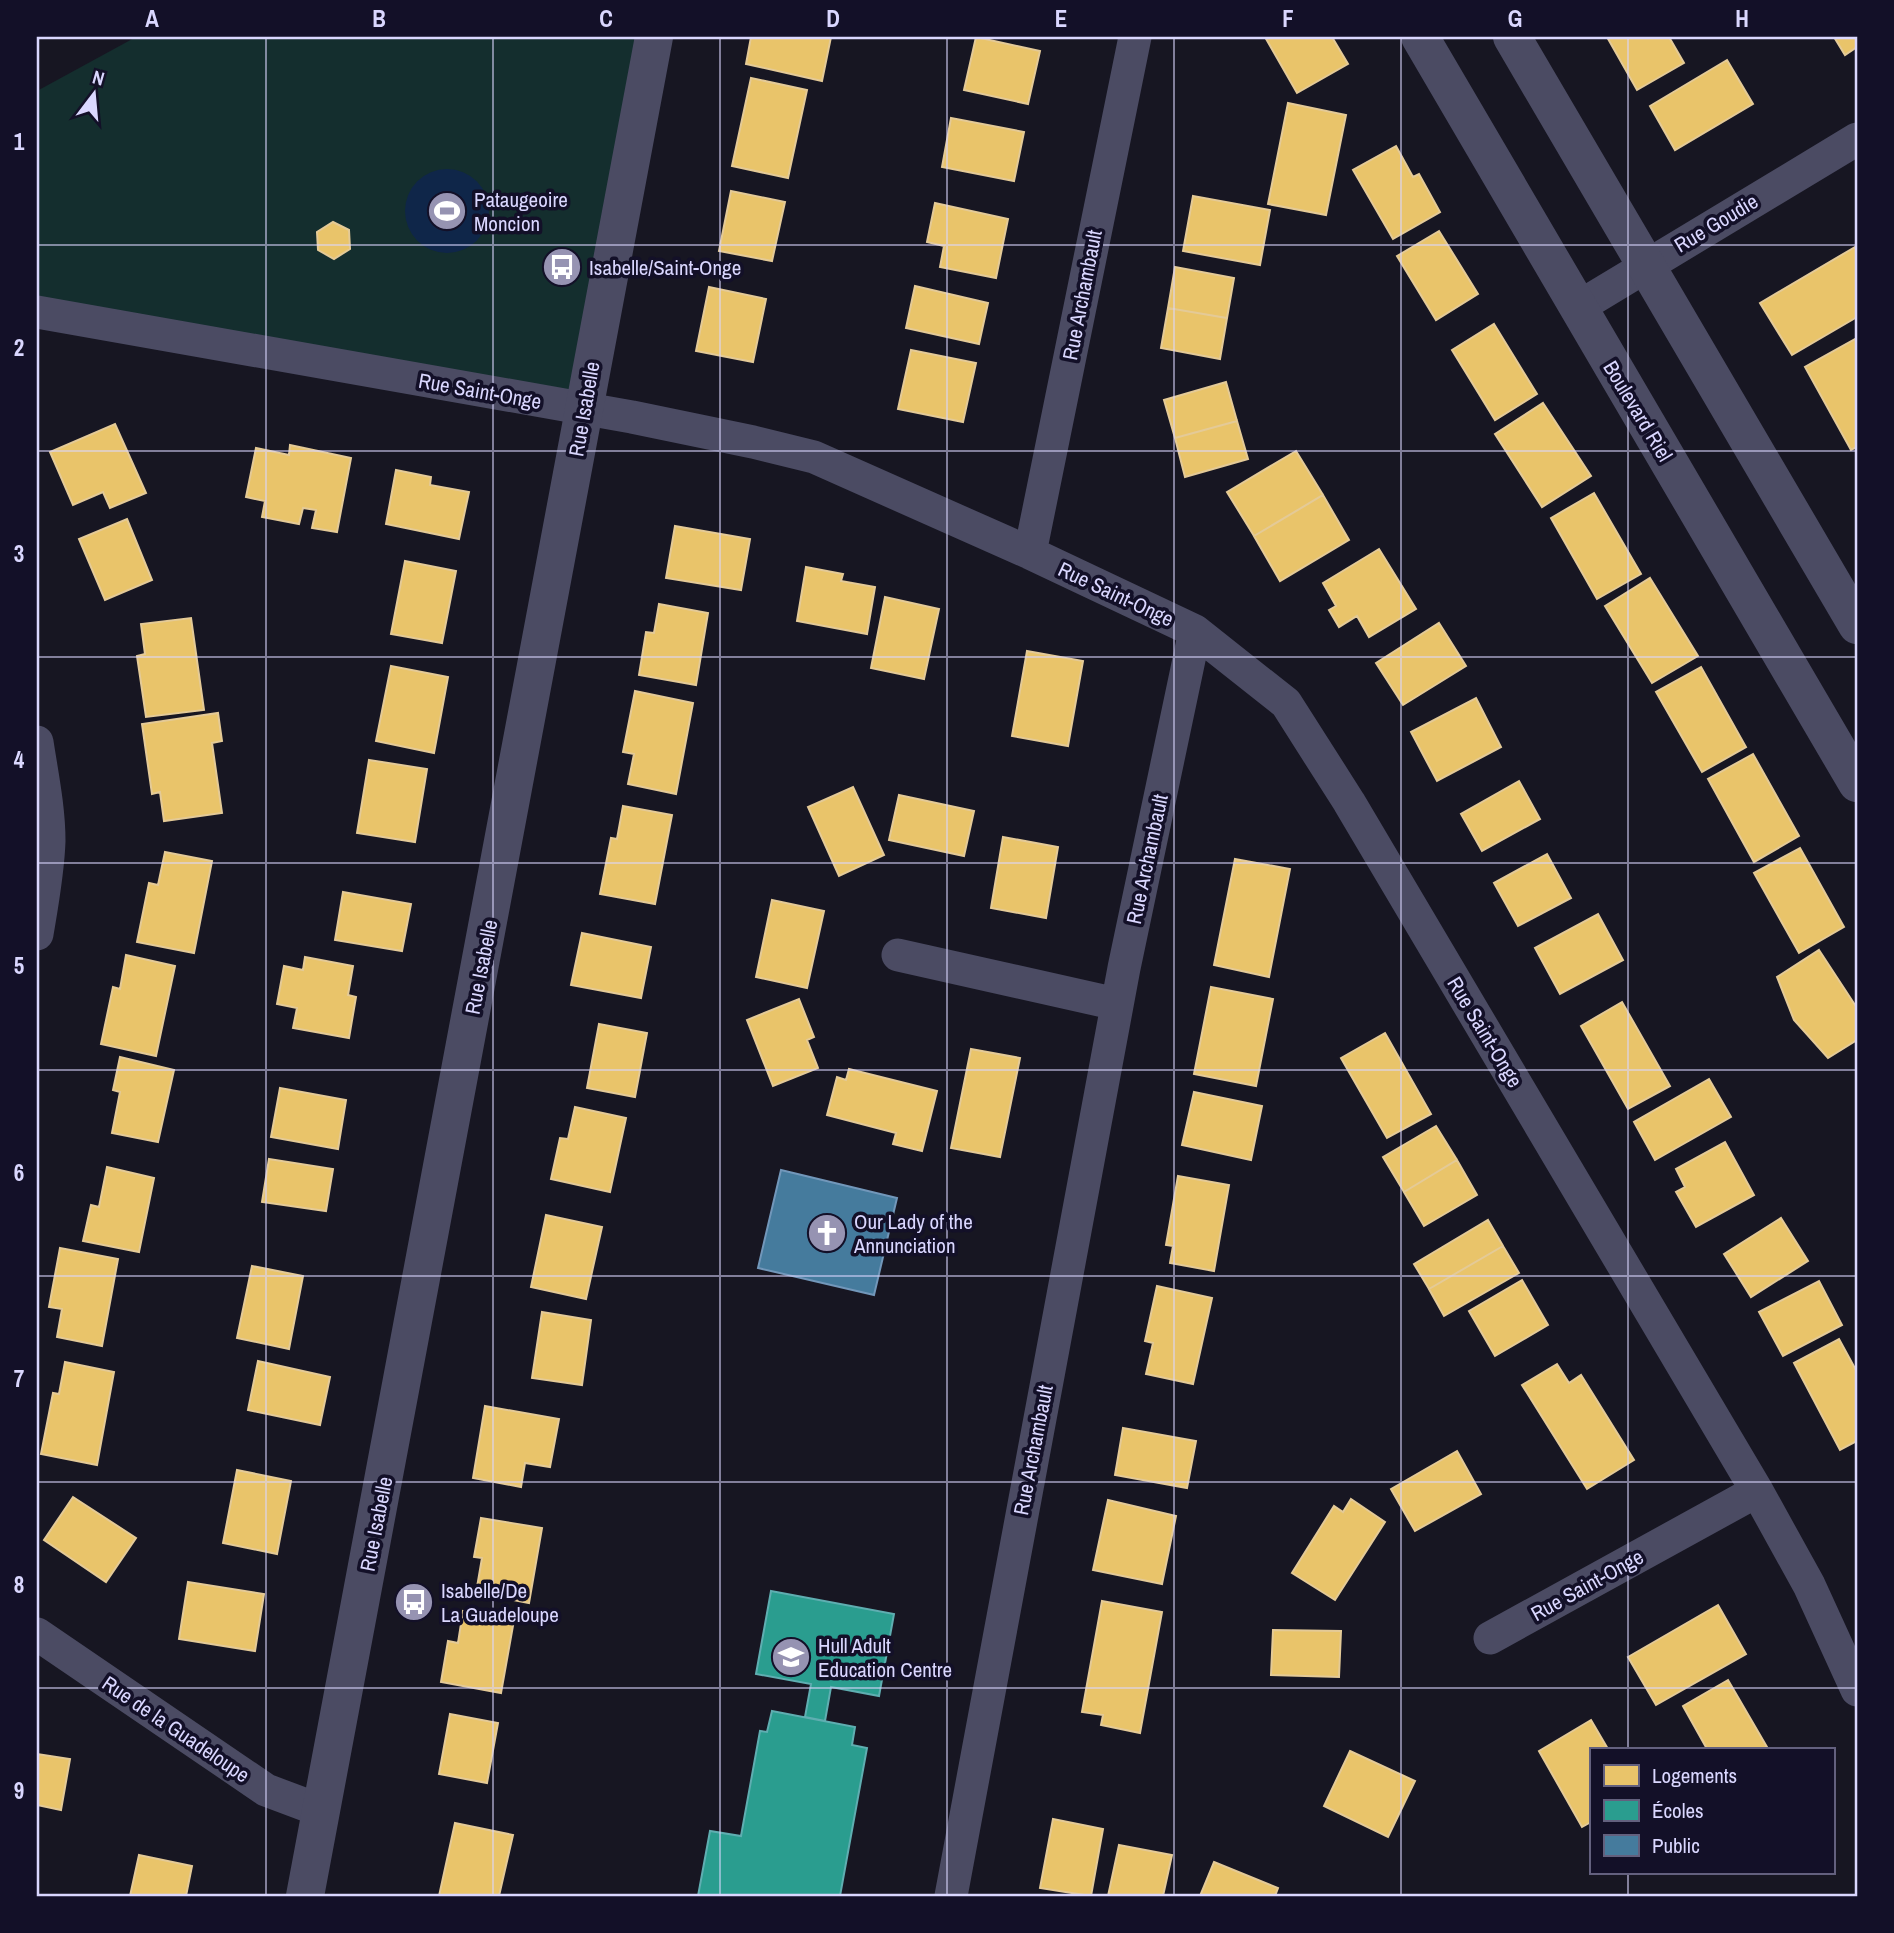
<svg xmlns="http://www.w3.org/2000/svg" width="1894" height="1933" font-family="'Archivo Narrow',sans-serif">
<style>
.park{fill:#142e2e}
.water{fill:#0f2649}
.homes{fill:#e9c46a;stroke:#e4ca97;stroke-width:2}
.schools{fill:#2a9d8f;stroke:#5faeb1;stroke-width:2}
.public{fill:#457b9d;stroke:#7297ba;stroke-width:2}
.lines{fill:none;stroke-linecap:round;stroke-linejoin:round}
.minor{stroke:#4b4b63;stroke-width:33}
.tertiary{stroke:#4b4b63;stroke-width:38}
.grid{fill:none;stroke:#dad7ff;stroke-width:2;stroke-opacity:0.55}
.labels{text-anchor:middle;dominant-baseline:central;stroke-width:7;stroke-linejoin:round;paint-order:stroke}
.poi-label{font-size:21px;fill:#dad7ff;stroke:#131028;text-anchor:start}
.street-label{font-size:21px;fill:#dad7ff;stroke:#131028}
.neatline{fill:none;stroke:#dad7ff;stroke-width:2.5}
.grid-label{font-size:23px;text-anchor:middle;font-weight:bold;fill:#dad7ff}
</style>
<rect width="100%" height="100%" fill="#171622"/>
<path class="park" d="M 136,37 L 654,37 L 584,409 L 37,312 L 37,91 Z"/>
<path class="water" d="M405 211a42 42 0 1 1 84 0a42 42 0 1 1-84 0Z"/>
<path class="homes" d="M 751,37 L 831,37 L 822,81 L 746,64 Z
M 976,37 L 1040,51 L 1028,104 L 964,90 Z
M 1265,37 L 1332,37 L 1348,64 L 1297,93 Z
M 1607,37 L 1669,37 L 1684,63 L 1637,90 Z
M 1834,37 L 1857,37 L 1857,47 L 1845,55 Z
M 1727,60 L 1753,104 L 1675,150 L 1650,106 Z
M 751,78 L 807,90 L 788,178 L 732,166 Z
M 1288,103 L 1346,115 L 1326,215 L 1268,204 Z
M 951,118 L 1024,132 L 1014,181 L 942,167 Z
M 1396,146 L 1413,177 L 1419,174 L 1440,212 L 1393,239 L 1353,170 Z
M 731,191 L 785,202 L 772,261 L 719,251 Z
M 1193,196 L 1270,210 L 1260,265 L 1183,251 Z
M 935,203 L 1008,219 L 996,278 L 940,267 L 944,246 L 927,242 Z
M 333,222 L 349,230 L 350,249 L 334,259 L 318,250 L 317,232 Z
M 1439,231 L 1478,294 L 1436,320 L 1397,256 Z
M 1855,247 L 1857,250 L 1857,317 L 1792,355 L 1760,303 Z
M 1175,267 L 1234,278 L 1227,318 L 1168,308 Z
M 915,286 L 988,303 L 979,344 L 906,328 Z
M 709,287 L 766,299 L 753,362 L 696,351 Z
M 1168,308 L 1227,318 L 1220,359 L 1161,348 Z
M 1494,324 L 1537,394 L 1495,420 L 1452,350 Z
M 1857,338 L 1857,447 L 1851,450 L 1805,367 Z
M 911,350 L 976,363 L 963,422 L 898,409 Z
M 1226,382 L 1237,421 L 1175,438 L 1164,400 Z
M 1543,403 L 1591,476 L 1542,507 L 1495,434 Z
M 1237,421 L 1248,459 L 1185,477 L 1175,438 Z
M 115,424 L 146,493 L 110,508 L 103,492 L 73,505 L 50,452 Z
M 290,445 L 351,458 L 337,532 L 312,528 L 316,510 L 303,508 L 299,524 L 262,517 L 265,501 L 246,497 L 256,448 L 289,455 Z
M 1296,451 L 1323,495 L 1254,536 L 1227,492 Z
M 396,470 L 431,477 L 430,485 L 469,492 L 459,539 L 386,524 Z
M 1594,493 L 1641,574 L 1597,599 L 1551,518 Z
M 1323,495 L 1349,540 L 1280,581 L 1254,536 Z
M 127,519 L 152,580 L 105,600 L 79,539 Z
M 675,526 L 750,539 L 741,590 L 666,578 Z
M 1379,549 L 1416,609 L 1369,637 L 1357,616 L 1339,627 L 1329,610 L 1336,606 L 1323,583 Z
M 405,561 L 456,571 L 442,643 L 391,634 Z
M 806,567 L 843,574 L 841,581 L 875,587 L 867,634 L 797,621 Z
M 1650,578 L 1698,656 L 1652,683 L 1605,606 Z
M 885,597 L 939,609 L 924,679 L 871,668 Z
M 659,604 L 708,613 L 696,685 L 639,675 L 646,632 L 654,633 Z
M 191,618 L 204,710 L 146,717 L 137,656 L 145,654 L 141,624 Z
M 1439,623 L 1466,666 L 1403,705 L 1376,663 Z
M 1027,651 L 1083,661 L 1068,746 L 1012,736 Z
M 391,666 L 448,677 L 434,753 L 376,741 Z
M 1701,667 L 1746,747 L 1702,772 L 1656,692 Z
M 635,691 L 693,703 L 676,794 L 628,784 L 634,754 L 623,752 Z
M 1476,698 L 1501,747 L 1437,781 L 1411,732 Z
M 218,713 L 222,741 L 212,743 L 222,813 L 164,821 L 160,792 L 152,794 L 142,724 Z
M 1753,754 L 1799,836 L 1754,862 L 1708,779 Z
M 369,760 L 427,769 L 415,842 L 357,833 Z
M 1519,781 L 1540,819 L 1482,851 L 1461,814 Z
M 853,787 L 884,855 L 839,876 L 808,807 Z
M 899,795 L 974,811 L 964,856 L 889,840 Z
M 623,806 L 672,815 L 655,904 L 600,894 L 611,838 L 617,839 Z
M 1003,837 L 1058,847 L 1046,918 L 991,908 Z
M 1800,848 L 1844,927 L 1799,953 L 1754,873 Z
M 165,852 L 212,861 L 194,953 L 137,942 L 149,883 L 158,885 Z
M 1547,854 L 1571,898 L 1518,926 L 1494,883 Z
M 1235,859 L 1290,869 L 1269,977 L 1214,965 Z
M 343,892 L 411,904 L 402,951 L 335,940 Z
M 772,900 L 824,911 L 807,988 L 756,977 Z
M 1598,914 L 1623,960 L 1560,994 L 1535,948 Z
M 582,933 L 651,947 L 641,998 L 571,985 Z
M 1819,950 L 1857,1008 L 1857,1040 L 1828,1058 L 1794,1020 L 1777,977 Z
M 126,955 L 175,966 L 156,1056 L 101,1044 L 113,987 L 120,989 Z
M 305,957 L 353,966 L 348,995 L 356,997 L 349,1038 L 293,1028 L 297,1008 L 277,1004 L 284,966 L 303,970 Z
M 1211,987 L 1273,999 L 1256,1086 L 1194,1074 Z
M 799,999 L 814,1037 L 807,1040 L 818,1068 L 773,1086 L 747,1020 Z
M 1622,1002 L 1670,1086 L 1628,1109 L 1581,1026 Z
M 599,1024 L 647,1033 L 635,1097 L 587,1088 Z
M 1385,1033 L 1431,1114 L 1387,1138 L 1341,1058 Z
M 971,1049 L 1020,1058 L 1000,1157 L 951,1148 Z
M 120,1057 L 174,1070 L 158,1142 L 112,1133 L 120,1092 L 113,1090 Z
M 849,1069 L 937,1091 L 922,1151 L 893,1144 L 896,1133 L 827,1115 L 837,1077 L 846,1080 Z
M 1709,1079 L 1731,1117 L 1655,1160 L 1634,1122 Z
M 280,1088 L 346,1100 L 338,1149 L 271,1137 Z
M 1194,1092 L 1262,1106 L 1251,1160 L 1182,1145 Z
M 575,1107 L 626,1118 L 610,1192 L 551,1179 L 560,1138 L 568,1139 Z
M 1436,1126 L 1457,1160 L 1404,1192 L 1383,1157 Z
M 1725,1142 L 1754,1195 L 1696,1227 L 1676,1192 L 1685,1187 L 1676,1169 Z
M 269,1159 L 333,1169 L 326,1211 L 262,1202 Z
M 1457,1160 L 1477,1195 L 1424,1226 L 1404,1192 Z
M 107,1167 L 154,1178 L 139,1252 L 83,1241 L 91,1205 L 99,1207 Z
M 1178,1176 L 1229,1185 L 1214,1271 L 1170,1263 L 1173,1246 L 1166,1245 Z
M 546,1215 L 602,1227 L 586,1299 L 531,1287 Z
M 1781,1218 L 1808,1261 L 1751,1297 L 1724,1254 Z
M 1488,1220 L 1503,1246 L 1429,1289 L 1414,1264 Z
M 1503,1246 L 1519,1273 L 1444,1316 L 1429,1289 Z
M 60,1248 L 118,1259 L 102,1346 L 57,1337 L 62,1309 L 49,1307 Z
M 252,1266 L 303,1276 L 289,1349 L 237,1338 Z
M 1522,1280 L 1548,1325 L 1495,1356 L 1469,1311 Z
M 1819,1281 L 1842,1325 L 1783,1356 L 1759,1312 Z
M 1157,1286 L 1212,1298 L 1193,1384 L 1146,1374 L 1153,1343 L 1145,1341 Z
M 542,1312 L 591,1320 L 582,1385 L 532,1378 Z
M 1839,1339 L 1857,1372 L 1857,1441 L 1840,1450 L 1794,1363 Z
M 258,1361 L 330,1377 L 320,1425 L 248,1410 Z
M 65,1362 L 114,1372 L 97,1465 L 41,1454 L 53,1393 L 59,1394 Z
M 1557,1364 L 1569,1383 L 1581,1375 L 1634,1460 L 1587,1489 L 1522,1385 Z
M 485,1406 L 559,1419 L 550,1467 L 525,1463 L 521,1487 L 473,1478 Z
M 1123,1428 L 1196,1441 L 1187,1488 L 1115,1475 Z
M 1457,1451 L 1481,1494 L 1415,1531 L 1391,1489 Z
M 237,1470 L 291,1481 L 277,1554 L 223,1543 Z
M 73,1497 L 136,1538 L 106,1582 L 44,1540 Z
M 1351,1499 L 1385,1522 L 1335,1600 L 1292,1573 L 1334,1506 L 1343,1512 Z
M 1108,1500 L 1176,1516 L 1162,1584 L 1093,1570 Z
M 481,1518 L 542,1528 L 529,1603 L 476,1593 L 482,1558 L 474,1557 Z
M 188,1582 L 264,1594 L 255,1651 L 179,1639 Z
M 1102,1601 L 1162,1612 L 1140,1733 L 1101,1725 L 1103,1715 L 1082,1712 Z
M 1718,1605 L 1746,1654 L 1656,1705 L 1628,1657 Z
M 463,1611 L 514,1620 L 501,1693 L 441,1682 L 448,1641 L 458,1643 Z
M 1273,1630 L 1341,1631 L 1339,1677 L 1271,1675 Z
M 1728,1680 L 1767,1747 L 1762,1749 L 1707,1749 L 1683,1706 Z
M 450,1714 L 498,1723 L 487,1783 L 439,1774 Z
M 1591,1720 L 1608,1749 L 1591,1749 L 1591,1822 L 1582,1827 L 1539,1751 Z
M 1350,1751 L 1415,1781 L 1388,1837 L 1324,1806 Z
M 37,1754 L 70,1759 L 61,1810 L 37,1805 Z
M 1053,1819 L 1103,1829 L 1091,1896 L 1040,1888 Z
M 455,1823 L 513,1835 L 499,1896 L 439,1896 Z
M 1119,1845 L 1172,1855 L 1163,1896 L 1108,1896 Z
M 139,1855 L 192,1866 L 186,1896 L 130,1896 Z
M 1214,1862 L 1278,1888 L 1275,1896 L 1200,1896 Z"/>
<path class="schools" d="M 771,1591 L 894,1614 L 879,1696 L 831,1687 L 825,1721 L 805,1717 L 811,1684 L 756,1674 Z
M 772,1711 L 855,1727 L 852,1745 L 867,1748 L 840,1896 L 698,1896 L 710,1831 L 741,1836 L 760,1731 L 767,1732 Z"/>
<path class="public" d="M 781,1170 L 897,1198 L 874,1295 L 758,1268 Z"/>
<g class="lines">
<path class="minor" d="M 1577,308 L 1857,139
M 37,312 L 632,417 L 753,442 L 814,457 L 1030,553 L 1195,631 L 1286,703 L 1349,802 L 1757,1491 L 1809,1585 L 1857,1690
M 1030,553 L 1135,37
M 37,742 C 42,775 49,808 49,841 C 48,872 42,904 37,934
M 898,955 L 1117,1004
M 37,1634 L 266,1790 L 322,1811
M 1490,1638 L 1757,1491
M 951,1896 L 1124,968 L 1195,631"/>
<path class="tertiary" d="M 1420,37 L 1857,783
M 1512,37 L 1857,625
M 305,1896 L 654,37"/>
</g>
<path class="grid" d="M 266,37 L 266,1896M 493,37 L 493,1896M 720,37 L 720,1896M 947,37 L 947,1896M 1174,37 L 1174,1896M 1401,37 L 1401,1896M 1628,37 L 1628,1749M 37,245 L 1857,245M 37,451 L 1857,451M 37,657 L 1857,657M 37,863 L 1857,863M 37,1070 L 1857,1070M 37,1276 L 1857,1276M 37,1482 L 1857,1482M 37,1688 L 1857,1688M 1628,1872 L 1628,1896"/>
<defs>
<g id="stadium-disc" transform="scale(2.0125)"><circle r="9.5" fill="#9693b2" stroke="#131028"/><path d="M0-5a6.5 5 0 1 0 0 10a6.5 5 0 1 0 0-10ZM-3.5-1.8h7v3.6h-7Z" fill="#fff"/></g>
<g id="bus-disc" transform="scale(2.0125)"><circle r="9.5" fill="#9693b2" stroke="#131028"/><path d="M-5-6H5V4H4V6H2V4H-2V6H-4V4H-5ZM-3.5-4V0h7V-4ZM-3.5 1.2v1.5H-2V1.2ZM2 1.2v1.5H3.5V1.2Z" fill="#fff"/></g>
<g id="church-disc" transform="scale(2.0125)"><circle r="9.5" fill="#9693b2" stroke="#131028"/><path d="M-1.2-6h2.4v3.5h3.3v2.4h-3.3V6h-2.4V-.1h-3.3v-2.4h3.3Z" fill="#fff"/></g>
<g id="school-disc" transform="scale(2.0125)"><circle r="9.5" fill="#9693b2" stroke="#131028"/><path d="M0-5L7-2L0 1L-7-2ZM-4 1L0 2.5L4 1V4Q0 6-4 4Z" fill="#fff"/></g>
</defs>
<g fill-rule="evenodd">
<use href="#stadium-disc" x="447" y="211"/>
<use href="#bus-disc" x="562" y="267"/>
<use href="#church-disc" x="827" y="1233"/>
<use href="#bus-disc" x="414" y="1602"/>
<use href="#school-disc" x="791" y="1657"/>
</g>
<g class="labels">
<g class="poi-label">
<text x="474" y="199">Pataugeoire<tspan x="474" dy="24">Moncion</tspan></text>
<text x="589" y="267">Isabelle/Saint-Onge</text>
<text x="854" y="1221">Our Lady of the<tspan x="854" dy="24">Annunciation</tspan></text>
<text x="441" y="1590">Isabelle/De<tspan x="441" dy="24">La Guadeloupe</tspan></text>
<text x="818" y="1645">Hull Adult<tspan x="818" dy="24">Education Centre</tspan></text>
</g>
<g class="street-label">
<text transform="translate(1716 223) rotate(-31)">Rue Goudie</text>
<text transform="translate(1082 295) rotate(-79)">Rue Archambault</text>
<text transform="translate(480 391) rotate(10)">Rue Saint-Onge</text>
<text transform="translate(584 409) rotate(-80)">Rue Isabelle</text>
<text transform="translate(1638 411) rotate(59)">Boulevard Riel</text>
<text transform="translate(1116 594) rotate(25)">Rue Saint-Onge</text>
<text transform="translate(1147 859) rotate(-78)">Rue Archambault</text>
<text transform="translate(481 967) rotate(-79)">Rue Isabelle</text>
<text transform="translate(1485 1032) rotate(59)">Rue Saint-Onge</text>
<text transform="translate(1033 1450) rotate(-79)">Rue Archambault</text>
<text transform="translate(376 1524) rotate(-79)">Rue Isabelle</text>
<text transform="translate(1587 1585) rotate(-29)">Rue Saint-Onge</text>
<text transform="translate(176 1729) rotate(34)">Rue de la Guadeloupe</text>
</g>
</g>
<rect width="1894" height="1933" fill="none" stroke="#131028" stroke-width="77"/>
<rect x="1590" y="1748" width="245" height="126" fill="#131028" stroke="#63607e" stroke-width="2"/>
<rect x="1604" y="1765" width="35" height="21" fill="#e9c46a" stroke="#63607e" stroke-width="2"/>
<text x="1652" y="1783" font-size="21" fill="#dad7ff">Logements</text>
<rect x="1604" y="1800" width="35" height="21" fill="#2a9d8f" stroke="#63607e" stroke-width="2"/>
<text x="1652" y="1818" font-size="21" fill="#dad7ff">Écoles</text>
<rect x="1604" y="1835" width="35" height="21" fill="#457b9d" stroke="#63607e" stroke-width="2"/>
<text x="1652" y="1853" font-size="21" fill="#dad7ff">Public</text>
<g transform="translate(94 94) rotate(16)" stroke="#131028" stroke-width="5" paint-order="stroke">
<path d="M0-5L12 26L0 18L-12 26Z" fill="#dad7ff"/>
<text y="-10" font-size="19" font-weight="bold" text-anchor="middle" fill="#dad7ff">N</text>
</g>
<rect x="38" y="38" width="1818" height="1857" class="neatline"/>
<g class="grid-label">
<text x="152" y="27">A</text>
<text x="379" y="27">B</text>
<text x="606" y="27">C</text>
<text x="833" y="27">D</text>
<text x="1061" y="27">E</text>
<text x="1288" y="27">F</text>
<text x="1515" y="27">G</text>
<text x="1742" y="27">H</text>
<text x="19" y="150">1</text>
<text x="19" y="356">2</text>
<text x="19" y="562">3</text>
<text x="19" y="768">4</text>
<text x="19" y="974">5</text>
<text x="19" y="1181">6</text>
<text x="19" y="1387">7</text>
<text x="19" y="1593">8</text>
<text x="19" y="1799">9</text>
</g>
</svg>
